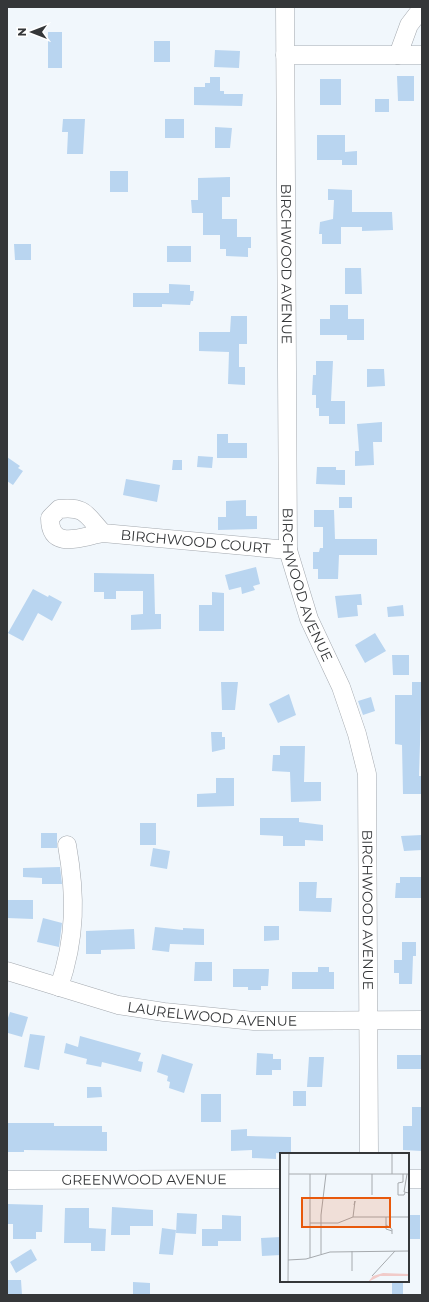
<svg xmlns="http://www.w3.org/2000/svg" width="429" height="1302" font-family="Montserrat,sans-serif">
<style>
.building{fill:#b9d5f0}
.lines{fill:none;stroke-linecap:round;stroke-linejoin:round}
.minor-casing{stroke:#a4a9af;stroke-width:19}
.minor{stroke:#fff;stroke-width:18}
.labels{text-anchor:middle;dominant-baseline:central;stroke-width:3;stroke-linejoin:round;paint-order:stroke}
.street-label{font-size:14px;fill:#353739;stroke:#fff}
.inset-road{fill:none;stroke:#a6aaae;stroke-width:1}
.view{fill:#e8590c;fill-opacity:0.15;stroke:#e8590c;stroke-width:2}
.inset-edge{fill:none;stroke:#353739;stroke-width:2}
</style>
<rect width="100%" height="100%" fill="#f1f7fc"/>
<path class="building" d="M 48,32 L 62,32 L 62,68 L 48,68 Z
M 154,41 L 170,41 L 170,62 L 154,62 Z
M 215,50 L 240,51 L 239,68 L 214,67 Z
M 397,76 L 414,76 L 414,101 L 398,101 Z
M 210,77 L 220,77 L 220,91 L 224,91 L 224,94 L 243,94 L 242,106 L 194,105 L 194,87 L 205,87 L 205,83 L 210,83 Z
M 320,79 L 341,79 L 341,105 L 320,105 Z
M 375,99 L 389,99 L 389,112 L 375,112 Z
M 63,119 L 85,119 L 83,154 L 67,154 L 68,132 L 62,132 Z
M 165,119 L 184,119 L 184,138 L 165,138 Z
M 215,127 L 232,128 L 230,148 L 215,148 Z
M 317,135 L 345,135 L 345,152 L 357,151 L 357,165 L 342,165 L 342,160 L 317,160 Z
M 110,171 L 128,171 L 128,192 L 110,192 Z
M 230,177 L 230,197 L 222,197 L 222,219 L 237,219 L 237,237 L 251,237 L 251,248 L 248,248 L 248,257 L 226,256 L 226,249 L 220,249 L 220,235 L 203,235 L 203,213 L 192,213 L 191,200 L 198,200 L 198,178 Z
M 328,189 L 352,190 L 352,212 L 392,212 L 393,230 L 362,231 L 362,227 L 341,227 L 341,244 L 322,244 L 322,234 L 319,234 L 320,222 L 333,219 L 334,200 L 328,200 Z
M 14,244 L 31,244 L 31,260 L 15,260 Z
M 167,246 L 191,246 L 191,262 L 167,262 Z
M 345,268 L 361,268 L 362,294 L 345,294 Z
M 169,284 L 190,285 L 190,291 L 194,291 L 193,301 L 191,301 L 190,305 L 162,304 L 162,307 L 133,307 L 133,293 L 169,293 Z
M 330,305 L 348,305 L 348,319 L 364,319 L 364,340 L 347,340 L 347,335 L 320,335 L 320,319 L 330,319 Z
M 231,316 L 247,316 L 247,344 L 239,344 L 239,367 L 245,367 L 245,385 L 228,384 L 229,352 L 199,351 L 199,332 L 230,332 Z
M 316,361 L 333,361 L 331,401 L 345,401 L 345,424 L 329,424 L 329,416 L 319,416 L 319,408 L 316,408 L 316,395 L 312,395 L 313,375 L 316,375 Z
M 367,369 L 384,369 L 385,386 L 367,387 Z
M 382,422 L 382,442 L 373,442 L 374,465 L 355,466 L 355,451 L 359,451 L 357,424 Z
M 217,434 L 228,434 L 228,443 L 247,443 L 247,458 L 217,458 Z
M 198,456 L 213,457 L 212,468 L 197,467 Z
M 7,457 L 20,466 L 18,468 L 23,471 L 13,485 L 7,481 Z
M 173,460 L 182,460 L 182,470 L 172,470 Z
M 317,467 L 336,467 L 336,470 L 345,470 L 345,485 L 316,484 Z
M 126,479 L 160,485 L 157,502 L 123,495 Z
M 339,497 L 352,497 L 352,508 L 339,508 Z
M 246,500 L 246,516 L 257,516 L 257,529 L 218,530 L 218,517 L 226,517 L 226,501 Z
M 314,510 L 334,510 L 335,539 L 377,539 L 377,555 L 339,555 L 338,579 L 318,579 L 318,569 L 313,569 L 313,552 L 319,552 L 320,548 L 323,548 L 323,527 L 314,527 Z
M 256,567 L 260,584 L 253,586 L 255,590 L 242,594 L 241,587 L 229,590 L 225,575 Z
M 94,573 L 154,574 L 155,614 L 161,614 L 161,629 L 131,630 L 131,615 L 143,614 L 143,591 L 116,591 L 116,599 L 104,599 L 104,592 L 94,592 Z
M 33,589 L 48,597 L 49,595 L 62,602 L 52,621 L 38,613 L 23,641 L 8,633 Z
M 212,592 L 224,593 L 224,631 L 199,631 L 199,605 L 212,605 Z
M 361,594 L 362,605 L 357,605 L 358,616 L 338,618 L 335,596 Z
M 403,605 L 404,616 L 388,617 L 387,607 Z
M 375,633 L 386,651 L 365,663 L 355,645 Z
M 392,655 L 409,655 L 409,675 L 393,675 Z
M 221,682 L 238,682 L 235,710 L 222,710 Z
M 412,682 L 422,682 L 419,776 L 422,776 L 422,794 L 403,794 L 402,745 L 395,744 L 395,695 L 412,695 Z
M 289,694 L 296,715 L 278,723 L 269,704 Z
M 371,697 L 375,711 L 363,715 L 358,701 Z
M 211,732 L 222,732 L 222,737 L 225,737 L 225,749 L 212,752 Z
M 280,746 L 305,746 L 304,782 L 321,782 L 321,801 L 291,802 L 290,772 L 272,771 L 273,755 L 280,755 Z
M 216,778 L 234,778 L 234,806 L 197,807 L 197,794 L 216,793 Z
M 260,818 L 299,818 L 299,822 L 323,825 L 323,841 L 305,840 L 305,846 L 283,846 L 283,836 L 260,835 Z
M 140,823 L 156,823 L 156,845 L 140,845 Z
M 41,833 L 57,833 L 57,848 L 41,848 Z
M 422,835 L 422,850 L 404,851 L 401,836 Z
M 153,848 L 170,851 L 167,869 L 150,866 Z
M 60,867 L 62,884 L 42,884 L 42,878 L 23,877 L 23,868 Z
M 400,877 L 422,877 L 422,898 L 395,898 L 396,883 L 400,883 Z
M 299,882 L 317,882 L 316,898 L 332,898 L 331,912 L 299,911 Z
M 7,900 L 33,900 L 33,919 L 7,918 Z
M 43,918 L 62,923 L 59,947 L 37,942 Z
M 264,926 L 279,926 L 279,940 L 264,941 Z
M 155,927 L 183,930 L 183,928 L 204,929 L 204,945 L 170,944 L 169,952 L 152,950 Z
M 134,929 L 135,949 L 101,950 L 101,954 L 86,954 L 86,931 Z
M 402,942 L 416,942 L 416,956 L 413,956 L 412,984 L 399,984 L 399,973 L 394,973 L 394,960 L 402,960 Z
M 195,962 L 212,962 L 212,981 L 194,981 Z
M 318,967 L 329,967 L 329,972 L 334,972 L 334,989 L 292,989 L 292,972 L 318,972 Z
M 233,969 L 269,969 L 268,986 L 261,986 L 261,990 L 248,990 L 248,987 L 233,987 Z
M 10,1012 L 28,1017 L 22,1037 L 8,1033 L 7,1021 Z
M 30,1034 L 45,1036 L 39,1070 L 24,1067 Z
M 80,1036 L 141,1053 L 138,1061 L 143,1062 L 141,1072 L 102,1062 L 101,1067 L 86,1064 L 87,1059 L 64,1053 L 66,1043 L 78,1047 Z
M 257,1053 L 273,1054 L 273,1059 L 281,1059 L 281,1070 L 272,1070 L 272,1075 L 256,1075 Z
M 162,1054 L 193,1064 L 184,1093 L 169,1088 L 170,1082 L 167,1081 L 168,1076 L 157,1072 Z
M 397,1055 L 422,1055 L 422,1069 L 397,1069 Z
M 309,1057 L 324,1057 L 322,1087 L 307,1087 Z
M 87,1087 L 101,1087 L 102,1097 L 87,1098 Z
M 293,1091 L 306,1091 L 306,1106 L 293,1106 Z
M 201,1094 L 221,1094 L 221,1122 L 201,1122 Z
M 412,1107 L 422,1107 L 422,1151 L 403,1150 L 403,1126 L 412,1126 Z
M 7,1123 L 54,1123 L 54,1126 L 102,1126 L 102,1132 L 107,1132 L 107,1151 L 24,1150 L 24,1152 L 7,1152 Z
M 247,1129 L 247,1136 L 291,1137 L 291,1154 L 276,1153 L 276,1159 L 252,1158 L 252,1150 L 231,1151 L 231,1130 Z
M 7,1204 L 43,1205 L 42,1232 L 36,1232 L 36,1239 L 13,1239 L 13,1224 L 7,1224 Z
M 112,1207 L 153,1210 L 153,1226 L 130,1226 L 130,1235 L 111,1235 Z
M 65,1208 L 89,1208 L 89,1228 L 106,1229 L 105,1251 L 91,1251 L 91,1243 L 64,1243 Z
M 177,1213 L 197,1214 L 196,1234 L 176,1233 Z
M 222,1215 L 241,1216 L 241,1241 L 218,1241 L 218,1246 L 202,1246 L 202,1229 L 222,1229 Z
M 408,1215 L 420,1215 L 420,1239 L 408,1239 Z
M 162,1228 L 176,1230 L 173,1255 L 159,1254 Z
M 281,1237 L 281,1255 L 262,1256 L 261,1238 Z
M 31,1249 L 37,1260 L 16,1273 L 10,1262 Z
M 7,1280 L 21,1280 L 22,1295 L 7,1295 Z
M 392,1281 L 403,1281 L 403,1295 L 392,1295 Z
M 133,1282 L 150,1283 L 150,1295 L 133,1295 Z"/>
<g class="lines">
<g class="minor-casing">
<g id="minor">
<path id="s1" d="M 285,7 L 288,550 L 309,619 L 341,687 L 357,734 L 367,774 L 369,1154"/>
<path d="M 285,55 L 422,55"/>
<path d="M 398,55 L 409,25 L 422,8"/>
<path id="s2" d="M 103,533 C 81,537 50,551 50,518 L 59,509 C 86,506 86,515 103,533 L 288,550"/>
<path id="s3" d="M 7,971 L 118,1005 L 164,1012 L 254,1021 L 422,1020"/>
<path d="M 59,987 C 76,938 76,895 67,845"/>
<path d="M 408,1179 L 422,1179"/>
<path id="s4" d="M 7,1180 L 281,1179"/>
</g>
</g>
<use href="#minor" class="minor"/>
</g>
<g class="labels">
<g class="street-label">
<text stroke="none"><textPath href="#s1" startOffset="257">BIRCHWOOD AVENUE</textPath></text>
<text stroke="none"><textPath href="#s2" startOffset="227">BIRCHWOOD COURT</textPath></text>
<text stroke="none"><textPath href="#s1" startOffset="581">BIRCHWOOD AVENUE</textPath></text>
<text stroke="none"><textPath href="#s1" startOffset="917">BIRCHWOOD AVENUE</textPath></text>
<text stroke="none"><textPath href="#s3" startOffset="211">LAURELWOOD AVENUE</textPath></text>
<text stroke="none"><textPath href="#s4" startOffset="137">GREENWOOD AVENUE</textPath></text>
</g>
</g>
<g transform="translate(280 1153)">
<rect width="129" height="129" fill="#f1f7fc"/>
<path d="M 103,120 L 129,121 L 129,123 L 100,123 L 88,129 L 93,123 Z" fill="#f1cbc9"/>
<path class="inset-road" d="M 9,21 L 129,21M 30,21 L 30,105M 112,21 L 112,0M 123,21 L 123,29 L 118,30 L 118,42 L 124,42 L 125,40M 127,21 L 124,39 L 129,40M 92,42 L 92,21M 73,64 L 75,48 L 74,52M 106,64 L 106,76 L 112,78M 30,70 L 58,70 L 73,64 L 129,64M 106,72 L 112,76 L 112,81M 41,101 L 41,62 L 46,21M 8,107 L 26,106 L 50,99 L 129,98M 72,118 L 72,98M 92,123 L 115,98M 8,129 L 9,0"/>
<path class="view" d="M 22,45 L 110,45 L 110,74 L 22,74 Z"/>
<rect width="129" height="129" class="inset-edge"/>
</g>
<rect width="429" height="1302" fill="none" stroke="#353739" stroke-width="16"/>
<g transform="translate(32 32) rotate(270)" stroke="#ffffff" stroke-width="3" paint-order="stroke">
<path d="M0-3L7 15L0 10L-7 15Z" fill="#353739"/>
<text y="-6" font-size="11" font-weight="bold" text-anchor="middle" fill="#353739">N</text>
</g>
</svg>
